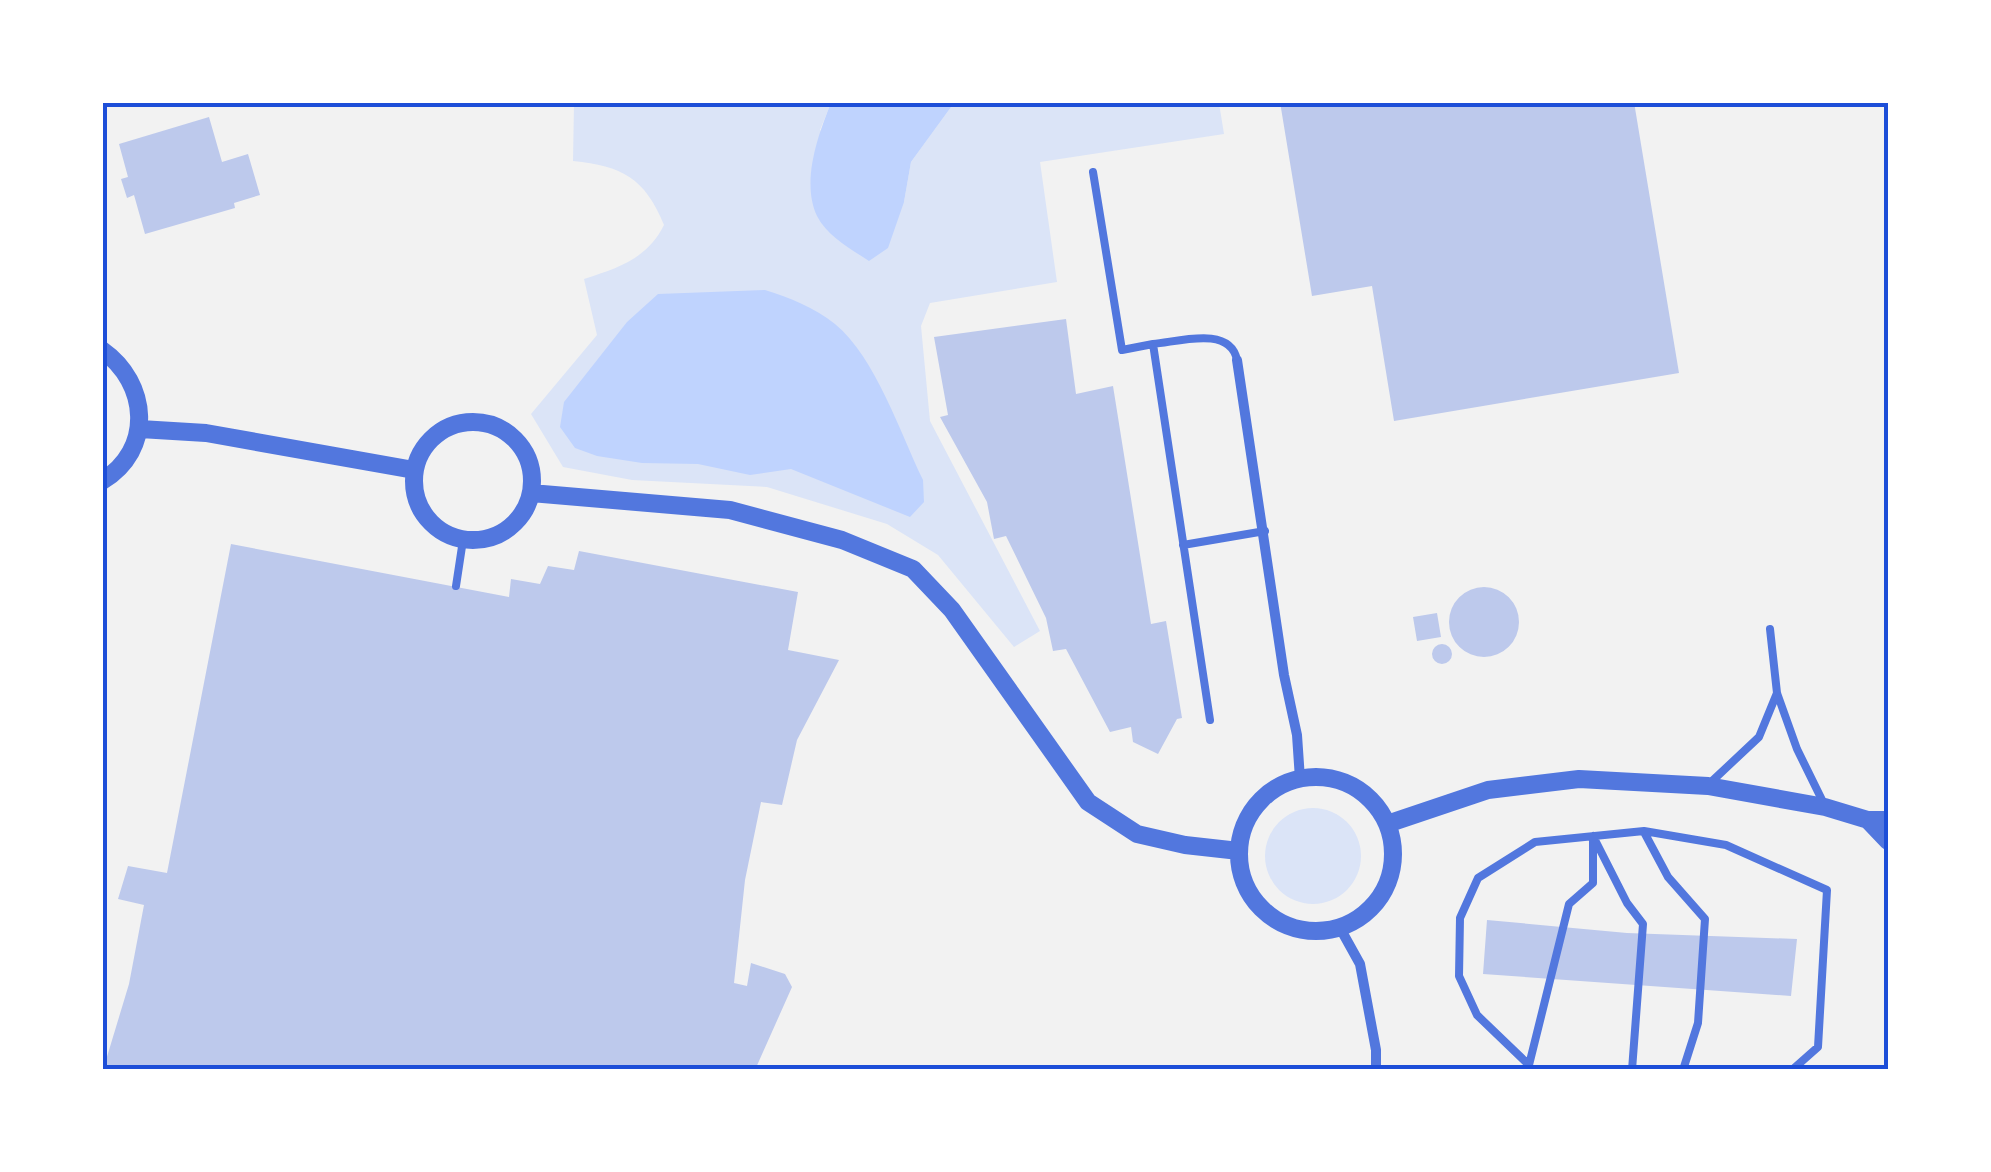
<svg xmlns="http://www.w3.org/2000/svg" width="1991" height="1172" font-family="'Golos Text',sans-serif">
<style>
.green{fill:#dbe4f7}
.water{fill:#bfd3fe}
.building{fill:#bdc9ec}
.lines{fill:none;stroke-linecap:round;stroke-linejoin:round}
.service{stroke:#5277de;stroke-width:8}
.minor{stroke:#5277de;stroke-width:10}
.tertiary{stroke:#5277de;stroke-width:18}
.neatline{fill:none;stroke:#1d4ed8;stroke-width:4}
</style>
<rect width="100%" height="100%" fill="#f2f2f2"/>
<path class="green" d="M 574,103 L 831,103 L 820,130 L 904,202 L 911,162 L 954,103 L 1219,103 L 1224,134 L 1040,162 L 1057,282 L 930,303 L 921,326 L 930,421 L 1040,631 L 1014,647 L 938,555 L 887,524 L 767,487 L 632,480 L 563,467 L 531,414 L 597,335 L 584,279 C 618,268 647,259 664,225 C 645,178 622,166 573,161 Z
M1265 856a48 48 0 1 1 96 0a48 48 0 1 1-96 0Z"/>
<path class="water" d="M 831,103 L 954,103 L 911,162 L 904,202 L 888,248 L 869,261 C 851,249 827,236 817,216 C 801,182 818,135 831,103 Z
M 765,290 C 790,298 814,307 835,324 C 876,358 900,433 923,480 L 924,502 L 910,517 L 791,469 L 750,475 L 698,464 L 642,463 L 597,456 L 575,448 L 560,427 L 564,402 L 627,322 L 658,294 Z"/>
<path class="building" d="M 1280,102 L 1634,102 L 1679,373 L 1394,421 L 1372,286 L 1312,296 Z
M 209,117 L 222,162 L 248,154 L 260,195 L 234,203 L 235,208 L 145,234 L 134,195 L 127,198 L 121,179 L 128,177 L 119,144 Z
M 1066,319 L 1076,394 L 1113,386 L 1151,624 L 1166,621 L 1182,718 L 1177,719 L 1158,754 L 1133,742 L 1131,727 L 1110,732 L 1066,649 L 1053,651 L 1046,618 L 1006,536 L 994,539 L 987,502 L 940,417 L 948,415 L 934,337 Z
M 231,544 L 509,597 L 511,579 L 540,584 L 548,566 L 574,570 L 579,551 L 798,592 L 788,650 L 839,660 L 797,740 L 782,805 L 761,802 L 745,880 L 734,983 L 747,986 L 751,963 L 785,974 L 792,987 L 755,1070 L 103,1070 L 129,984 L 144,905 L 118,899 L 128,866 L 167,873 Z
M1449 622a35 35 0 1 1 70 0a35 35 0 1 1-70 0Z
M 1437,613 L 1441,637 L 1417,641 L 1413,617 Z
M1432 654a10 10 0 1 1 20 0a10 10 0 1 1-20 0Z
M 1487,920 L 1627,933 L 1797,939 L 1791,996 L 1483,974 Z"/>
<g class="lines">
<path class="service" d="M 1093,172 L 1122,350 L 1153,344 L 1210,720
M 1153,344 C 1178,342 1230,325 1237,360
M 1183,545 L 1265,531
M 456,586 L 463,540
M 1770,629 L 1777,693 L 1797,749 L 1824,804
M 1710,783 L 1759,737 L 1777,693
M 1644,832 L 1668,877 L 1705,919 L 1698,1023 L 1683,1070
M 1593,836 L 1627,903 L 1643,924 L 1632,1070
M 1529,1065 L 1569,904 L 1593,883 L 1593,841
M 1529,1070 L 1529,1065 L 1477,1015 L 1459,976 L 1460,918 L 1478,878 L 1535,842 L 1644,831 L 1726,845 L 1827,890 L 1818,1047 L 1792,1070"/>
<path class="minor" d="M 1237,360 L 1284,675 L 1297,735 L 1300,779
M 1340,928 L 1360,964 L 1376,1050 L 1376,1070"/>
<path class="tertiary" d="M 102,350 C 149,383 154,450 102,481
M414 481a59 59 0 1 1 118 0a59 59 0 1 1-118 0Z
M 140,429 L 206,433 L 414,470
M 531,493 L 730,510 L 842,540 L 913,569 L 952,610 L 1088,802 L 1137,834 L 1185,845 L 1239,851
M1239 854a77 77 0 1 1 154 0a77 77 0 1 1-154 0Z
M 1868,820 L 1888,841
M 1387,824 L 1488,790 L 1579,779 L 1708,786 L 1825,807 L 1868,820 L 1888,820"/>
</g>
<rect width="1991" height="1172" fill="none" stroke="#ffffff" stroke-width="210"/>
<rect x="105" y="105" width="1781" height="962" class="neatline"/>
</svg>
